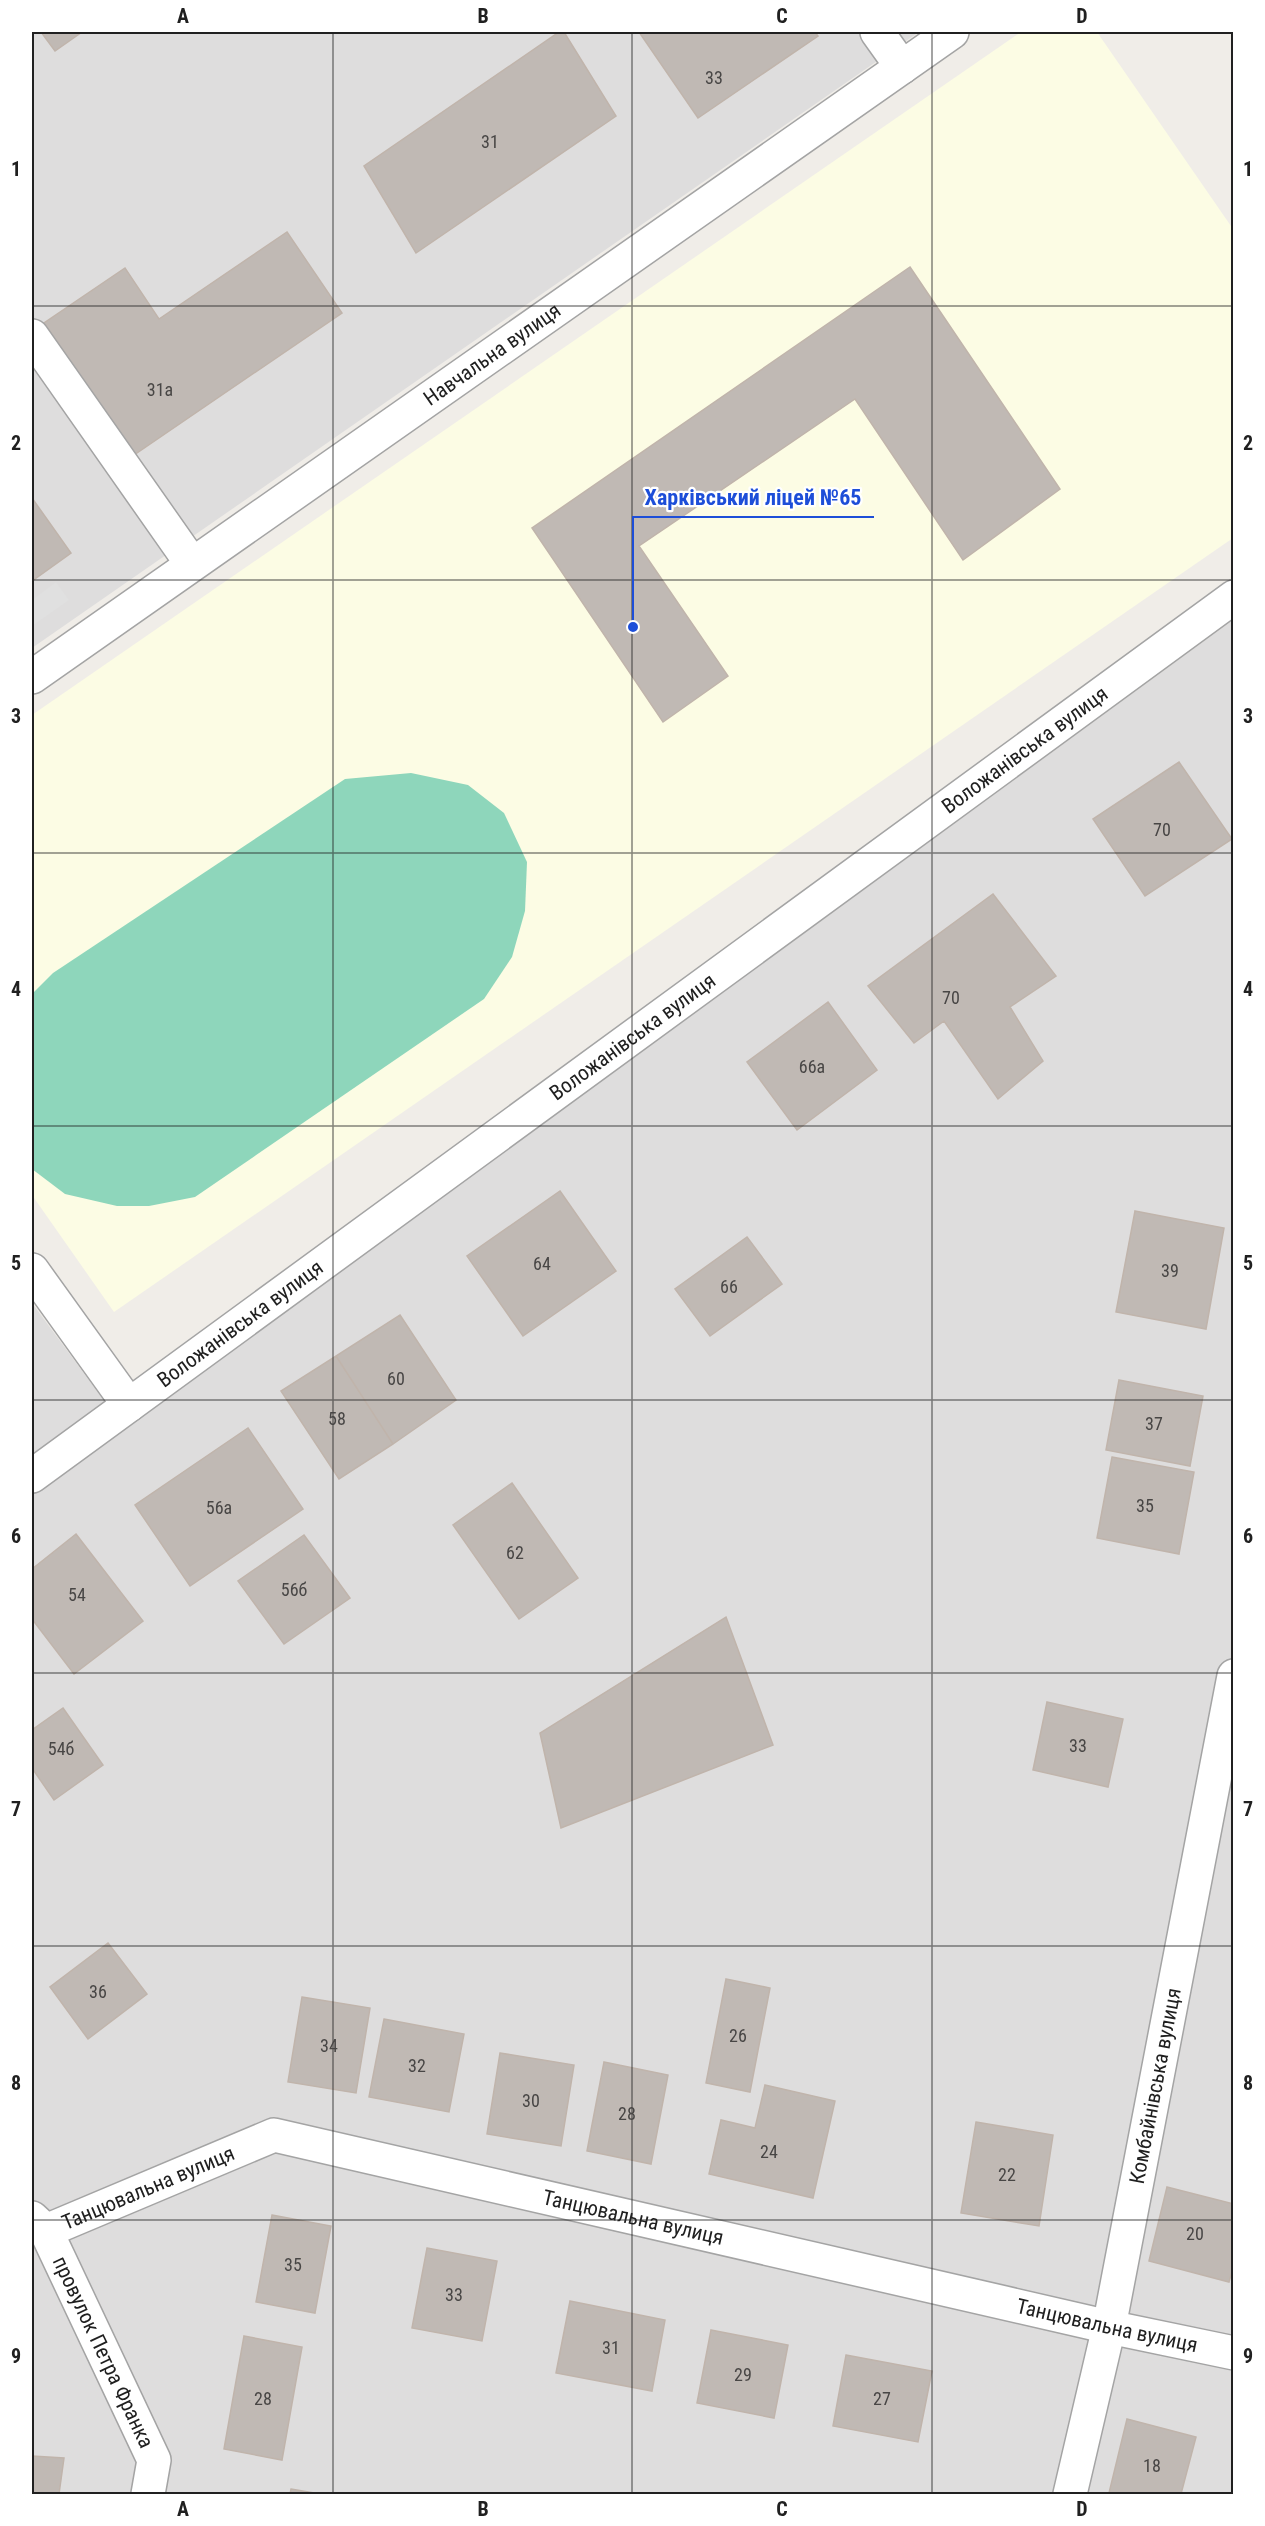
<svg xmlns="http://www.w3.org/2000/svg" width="1265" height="2526" font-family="'Roboto Condensed',sans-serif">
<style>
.residential{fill:#dedddd}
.education{fill:#fcfce4}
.pitch{fill:#8ed6bb}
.parking{fill:#e0e0e0}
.building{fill:#c0b9b4;stroke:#c0b4ab;stroke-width:1.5}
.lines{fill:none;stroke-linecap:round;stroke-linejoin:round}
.minor-casing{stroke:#a4a4a4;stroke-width:36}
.minor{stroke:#fff;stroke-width:33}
.grid{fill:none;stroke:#202020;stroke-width:1.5;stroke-opacity:0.55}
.labels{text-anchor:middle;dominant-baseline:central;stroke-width:4.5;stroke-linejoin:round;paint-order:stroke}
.number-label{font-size:18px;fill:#484645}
.street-label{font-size:21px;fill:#202020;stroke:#fff}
.leader{fill:none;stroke:#1d4ed8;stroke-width:2}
.callout-dot{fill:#1d4ed8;stroke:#fff;stroke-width:2}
.callout-label{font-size:22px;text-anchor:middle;font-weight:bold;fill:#1d4ed8;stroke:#fff;stroke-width:4.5;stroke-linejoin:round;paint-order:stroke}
.neatline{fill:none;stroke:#202020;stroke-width:2}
.grid-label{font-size:20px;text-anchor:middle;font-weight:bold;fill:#202020}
</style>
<rect width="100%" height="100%" fill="#f0ede8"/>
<path class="residential" d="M 32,32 L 919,32 L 32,648 Z
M 1233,620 L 1233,2494 L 32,2494 L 32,1303 L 125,1429 Z"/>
<path class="education" d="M 1021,32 L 1097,32 L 1233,229 L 1233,538 L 114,1312 L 32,1195 L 32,715 Z"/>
<path class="pitch" d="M 411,773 L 468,785 L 504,813 L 527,862 L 525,911 L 512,957 L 484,999 L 195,1197 L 149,1206 L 117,1206 L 65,1194 L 32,1169 L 32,994 L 53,973 L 345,779 Z"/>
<path class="parking" d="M 56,582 L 69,600 L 32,626 L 32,600 Z"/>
<path class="building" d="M 41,32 L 82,32 L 55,51 Z
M 559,32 L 564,32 L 616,116 L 416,253 L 364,166 Z
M 639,32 L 815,32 L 818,36 L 698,118 Z
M 287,232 L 342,313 L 134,455 L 44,323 L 125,268 L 159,319 Z
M 910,267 L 1060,489 L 963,560 L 855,399 L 639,546 L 728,676 L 663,722 L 532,528 Z
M 32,498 L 71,553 L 32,581 Z
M 1179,762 L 1232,839 L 1145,896 L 1093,819 Z
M 993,894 L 1056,976 L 1010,1007 L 1043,1061 L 998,1099 L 944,1021 L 914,1043 L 868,986 Z
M 828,1002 L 877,1070 L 797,1130 L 747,1062 Z
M 560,1191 L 616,1271 L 523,1336 L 467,1256 Z
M 1135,1211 L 1224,1228 L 1206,1329 L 1116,1312 Z
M 747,1237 L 782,1284 L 710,1336 L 675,1289 Z
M 400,1315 L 456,1400 L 393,1444 L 336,1356 Z
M 336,1356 L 393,1444 L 339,1479 L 281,1391 Z
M 1119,1380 L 1203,1396 L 1190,1466 L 1106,1450 Z
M 248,1428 L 303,1509 L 190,1586 L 135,1505 Z
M 1112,1457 L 1194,1472 L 1179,1554 L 1097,1538 Z
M 512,1483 L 578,1578 L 519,1619 L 453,1525 Z
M 76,1534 L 143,1621 L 74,1674 L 32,1619 L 32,1569 Z
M 304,1535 L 350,1598 L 284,1644 L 238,1581 Z
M 726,1617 L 773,1745 L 561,1828 L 540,1733 Z
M 1047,1702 L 1123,1719 L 1108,1787 L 1033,1770 Z
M 63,1708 L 103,1765 L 54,1800 L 32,1768 L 32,1730 Z
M 108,1943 L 147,1994 L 88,2039 L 50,1987 Z
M 726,1979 L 770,1988 L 750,2092 L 706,2083 Z
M 302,1997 L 370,2008 L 356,2093 L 288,2082 Z
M 384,2019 L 464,2034 L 449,2112 L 369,2097 Z
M 500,2053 L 574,2065 L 561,2146 L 487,2134 Z
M 604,2062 L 668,2075 L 651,2164 L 587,2151 Z
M 765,2085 L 835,2101 L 813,2198 L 709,2174 L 721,2120 L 755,2128 Z
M 976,2122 L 1053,2135 L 1039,2226 L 961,2213 Z
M 1167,2187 L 1234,2204 L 1234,2265 L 1229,2282 L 1149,2261 Z
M 272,2215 L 331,2226 L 315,2313 L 256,2302 Z
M 427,2248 L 497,2261 L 482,2341 L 412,2328 Z
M 570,2301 L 665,2320 L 652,2391 L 556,2373 Z
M 711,2330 L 788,2345 L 774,2418 L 697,2403 Z
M 244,2336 L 302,2347 L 282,2460 L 224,2449 Z
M 846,2355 L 932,2371 L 918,2442 L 833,2426 Z
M 1127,2419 L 1196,2437 L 1181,2494 L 1109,2493 Z
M 32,2456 L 64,2458 L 59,2494 L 32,2494 Z
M 291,2489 L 320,2494 L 290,2494 Z"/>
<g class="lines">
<g class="minor-casing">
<g id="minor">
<path d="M 877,32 L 902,67"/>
<path d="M 32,336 L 192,564"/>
<path id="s1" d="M 32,677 L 952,32"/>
<path d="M 32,1270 L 129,1405"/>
<path id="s2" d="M 32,1476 L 1234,597"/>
<path id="s3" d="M 32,2218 L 46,2231 L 154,2460 L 148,2494"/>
<path id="s4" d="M 46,2231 L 274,2135 L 1109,2327 L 1234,2353"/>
<path id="s5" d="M 1070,2494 L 1109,2327 L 1234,1676"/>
</g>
</g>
<use href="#minor" class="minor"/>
</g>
<path class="grid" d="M 333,32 L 333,2494M 632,32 L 632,2494M 932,32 L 932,2494M 32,306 L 1234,306M 32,580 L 1234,580M 32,853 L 1234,853M 32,1126 L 1234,1126M 32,1400 L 1234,1400M 32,1673 L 1234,1673M 32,1946 L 1234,1946M 32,2220 L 1234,2220"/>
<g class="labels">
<g class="number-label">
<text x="714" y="77">33</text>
<text x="490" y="141">31</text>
<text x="160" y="389">31а</text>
<text x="1162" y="829">70</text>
<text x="951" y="997">70</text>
<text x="812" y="1066">66а</text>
<text x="542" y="1263">64</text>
<text x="1170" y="1270">39</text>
<text x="729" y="1286">66</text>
<text x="396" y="1378">60</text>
<text x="337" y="1418">58</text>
<text x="1154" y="1423">37</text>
<text x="1145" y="1505">35</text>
<text x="219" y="1507">56а</text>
<text x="515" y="1552">62</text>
<text x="294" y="1589">56б</text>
<text x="77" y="1594">54</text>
<text x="1078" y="1745">33</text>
<text x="61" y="1748">54б</text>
<text x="98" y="1991">36</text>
<text x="738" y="2035">26</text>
<text x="329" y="2045">34</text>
<text x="417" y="2065">32</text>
<text x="531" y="2100">30</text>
<text x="627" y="2113">28</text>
<text x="769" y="2151">24</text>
<text x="1007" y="2174">22</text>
<text x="1195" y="2233">20</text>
<text x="293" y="2264">35</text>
<text x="454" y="2294">33</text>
<text x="611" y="2347">31</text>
<text x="743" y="2374">29</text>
<text x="263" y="2398">28</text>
<text x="882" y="2398">27</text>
<text x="1152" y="2465">18</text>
</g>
<g class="street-label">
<text stroke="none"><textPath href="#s1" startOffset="562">Навчальна вулиця</textPath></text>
<text stroke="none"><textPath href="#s2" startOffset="1230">Воложанівська вулиця</textPath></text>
<text stroke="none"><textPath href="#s2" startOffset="744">Воложанівська вулиця</textPath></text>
<text stroke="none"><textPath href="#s2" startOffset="258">Воложанівська вулиця</textPath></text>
<text stroke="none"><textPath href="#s5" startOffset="417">Комбайнівська вулиця</textPath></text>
<text stroke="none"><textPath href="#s4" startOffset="111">Танцювальна вулиця</textPath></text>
<text stroke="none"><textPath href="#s4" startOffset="616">Танцювальна вулиця</textPath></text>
<text stroke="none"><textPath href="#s4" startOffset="1102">Танцювальна вулиця</textPath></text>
<text stroke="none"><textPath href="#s3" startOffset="153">провулок Петра Франка</textPath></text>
</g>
</g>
<path class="leader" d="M633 627L633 517H874"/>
<circle class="callout-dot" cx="633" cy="627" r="6"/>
<g class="callout-label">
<text x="753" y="505">Харківський ліцей №65</text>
</g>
<rect width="1265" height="2526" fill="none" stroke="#ffffff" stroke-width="66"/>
<rect x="33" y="33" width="1199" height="2460" class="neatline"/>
<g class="grid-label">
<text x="183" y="23">A</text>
<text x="483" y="23">B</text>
<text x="782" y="23">C</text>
<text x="1082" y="23">D</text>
<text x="16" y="176">1</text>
<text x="1248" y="176">1</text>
<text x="16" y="450">2</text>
<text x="1248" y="450">2</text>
<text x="16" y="723">3</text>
<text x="1248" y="723">3</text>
<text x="16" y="996">4</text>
<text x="1248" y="996">4</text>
<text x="16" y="1270">5</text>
<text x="1248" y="1270">5</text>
<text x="16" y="1543">6</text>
<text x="1248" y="1543">6</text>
<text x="16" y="1816">7</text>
<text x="1248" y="1816">7</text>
<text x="16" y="2090">8</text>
<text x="1248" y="2090">8</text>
<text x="16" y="2363">9</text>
<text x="1248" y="2363">9</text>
<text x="183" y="2516">A</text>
<text x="483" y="2516">B</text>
<text x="782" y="2516">C</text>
<text x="1082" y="2516">D</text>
</g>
</svg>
